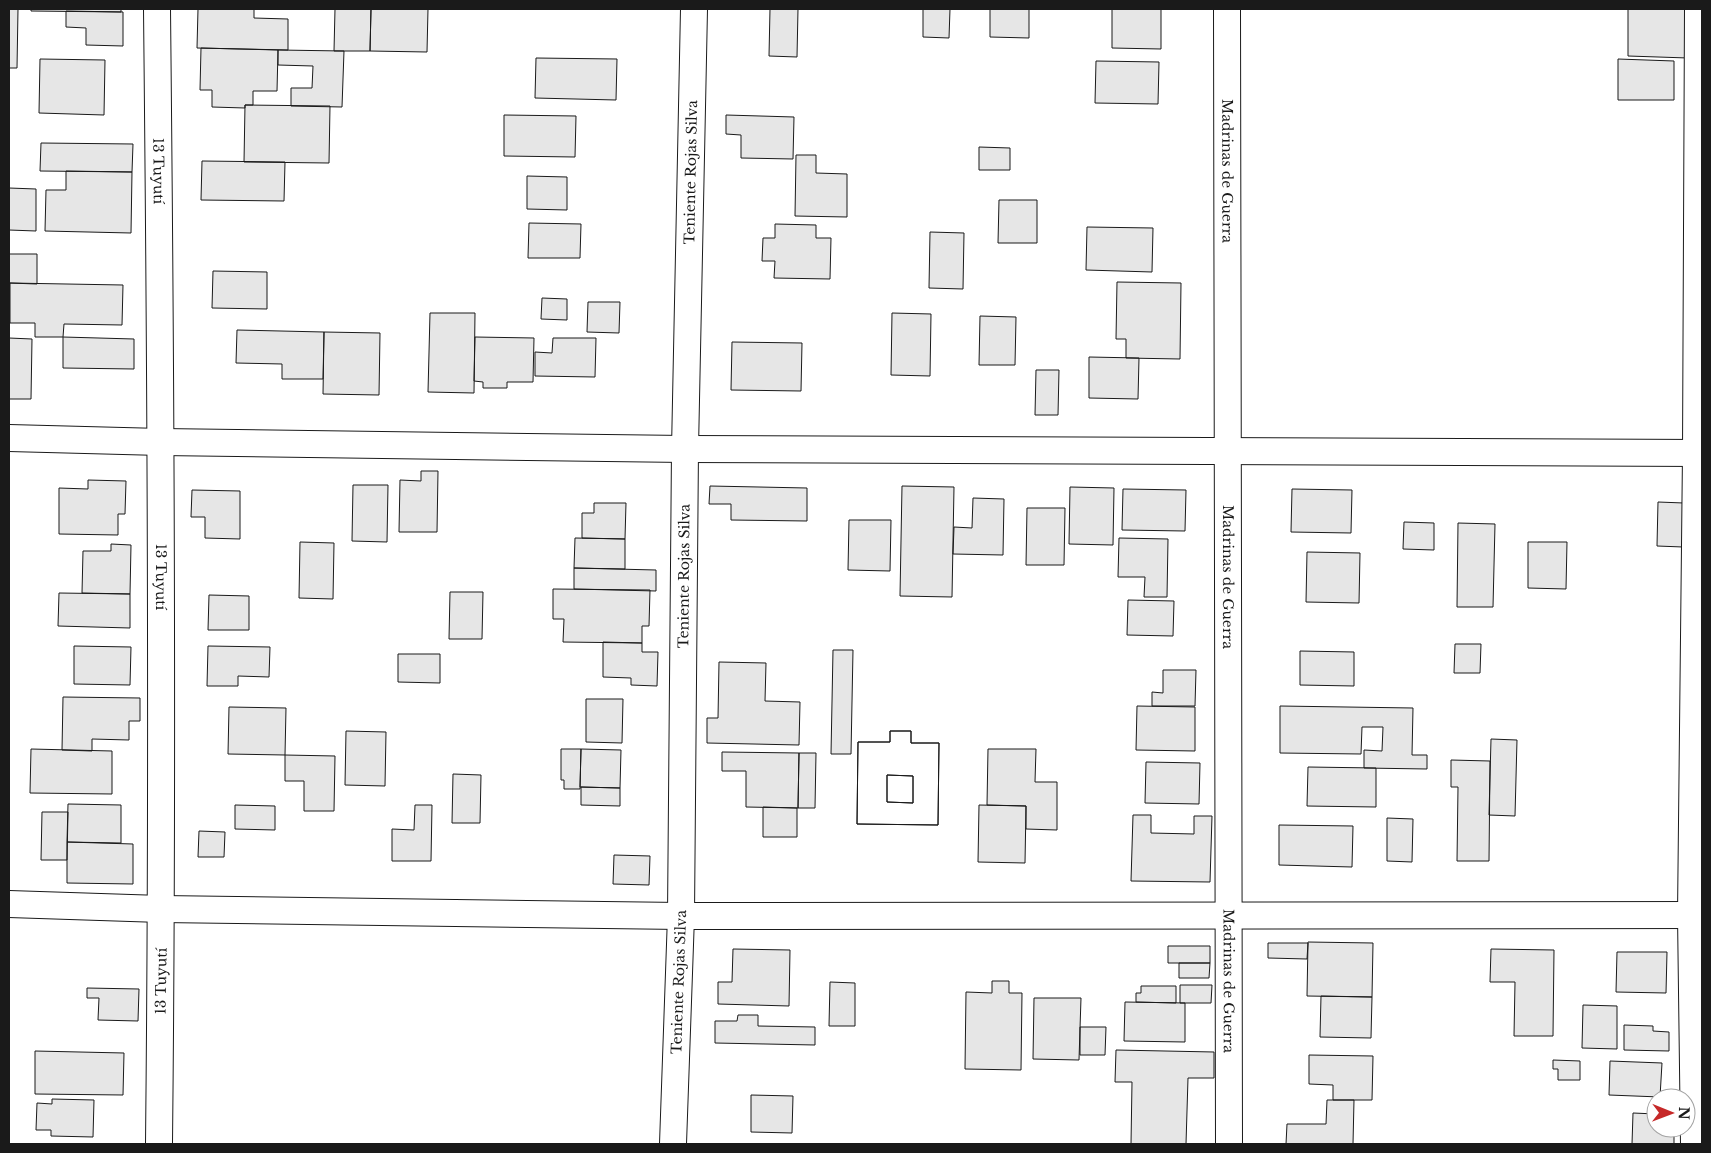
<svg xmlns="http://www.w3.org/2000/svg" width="1711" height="1153" font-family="'Libre Baskerville',serif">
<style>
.building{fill:#e6e6e6;stroke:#1a1a1a;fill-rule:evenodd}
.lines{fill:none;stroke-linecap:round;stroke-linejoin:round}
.street-casing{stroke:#1a1a1a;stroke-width:28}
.street{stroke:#fff;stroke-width:26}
.labels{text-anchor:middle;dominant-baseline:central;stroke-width:4;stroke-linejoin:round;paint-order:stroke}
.street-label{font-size:14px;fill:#1a1a1a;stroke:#fff}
</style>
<rect width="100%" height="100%" fill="#fff"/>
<path class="building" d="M 9,9 L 18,9 L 17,68 L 9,68 Z
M 31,9 L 121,9 L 121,12 L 31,11 Z
M 198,9 L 254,9 L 254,18 L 288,19 L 288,50 L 197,48 Z
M 335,9 L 371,9 L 370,51 L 334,51 Z
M 371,9 L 428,9 L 427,52 L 370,51 Z
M 770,9 L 798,9 L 797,57 L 769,56 Z
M 923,9 L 950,9 L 949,38 L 923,37 Z
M 990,9 L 1029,9 L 1029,38 L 990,37 Z
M 1112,9 L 1161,9 L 1161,49 L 1112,48 Z
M 1628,9 L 1688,9 L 1688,58 L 1628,56 Z
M 66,11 L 123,12 L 123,46 L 86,45 L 86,28 L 66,27 Z
M 201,48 L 278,50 L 277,91 L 253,91 L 253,105 L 245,105 L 245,108 L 212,107 L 212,90 L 200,90 Z
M 278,50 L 344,51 L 342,107 L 291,106 L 291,88 L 312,88 L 313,66 L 278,65 Z
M 536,58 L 617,59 L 616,100 L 535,98 Z
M 40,59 L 105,60 L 104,115 L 39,113 Z
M 1618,59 L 1674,61 L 1674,100 L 1618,100 Z
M 1096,61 L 1159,62 L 1158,104 L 1095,103 Z
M 245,105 L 330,106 L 329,163 L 244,162 Z
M 504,115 L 576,116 L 575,157 L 504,156 Z
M 726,115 L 794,117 L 793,159 L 741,158 L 741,135 L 726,134 Z
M 41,143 L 133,144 L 132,172 L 40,171 Z
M 979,147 L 1010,148 L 1010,170 L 979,170 Z
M 796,155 L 816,155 L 816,173 L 847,174 L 847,217 L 795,216 Z
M 202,161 L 285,162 L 284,201 L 201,200 Z
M 66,171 L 132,172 L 131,233 L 45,231 L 46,190 L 66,190 Z
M 527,176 L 567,177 L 567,210 L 527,209 Z
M 9,188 L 36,189 L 36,231 L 9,230 Z
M 999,200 L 1037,200 L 1037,243 L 998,243 Z
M 529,223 L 581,224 L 580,258 L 528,258 Z
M 775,224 L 816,225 L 816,238 L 831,238 L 830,279 L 774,278 L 775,261 L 762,261 L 763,238 L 775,238 Z
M 1087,227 L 1153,228 L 1152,272 L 1086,270 Z
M 930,232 L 964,233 L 963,289 L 929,288 Z
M 9,254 L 37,254 L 37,284 L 9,283 Z
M 213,271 L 267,272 L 267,309 L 212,308 Z
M 1117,282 L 1181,283 L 1180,359 L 1126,358 L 1126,339 L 1116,339 Z
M 10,283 L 123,285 L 122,325 L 64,324 L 63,337 L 35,337 L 35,323 L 10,323 Z
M 542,298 L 567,299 L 567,320 L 541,319 Z
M 588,302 L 620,302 L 619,333 L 587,332 Z
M 430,313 L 475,313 L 474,393 L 428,392 Z
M 892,313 L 931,314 L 930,376 L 891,375 Z
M 980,316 L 1016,317 L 1015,365 L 979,365 Z
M 237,330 L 324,332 L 323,379 L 282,379 L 282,364 L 236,363 Z
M 324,332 L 380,333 L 379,395 L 323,394 Z
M 63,337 L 134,339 L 134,369 L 63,368 Z
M 475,337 L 534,338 L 533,382 L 507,382 L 507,388 L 483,388 L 483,382 L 474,381 Z
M 9,338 L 32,339 L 31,399 L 9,399 Z
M 553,338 L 596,338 L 595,377 L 535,376 L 535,352 L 552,353 Z
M 732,342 L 802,343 L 801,391 L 731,390 Z
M 1089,357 L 1139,358 L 1138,399 L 1089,398 Z
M 1036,370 L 1059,370 L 1058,415 L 1035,415 Z
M 421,471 L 438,471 L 437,532 L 399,532 L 400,480 L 421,481 Z
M 88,480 L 126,481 L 125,514 L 118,514 L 118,535 L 59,534 L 59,488 L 88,489 Z
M 353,485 L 388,485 L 387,542 L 352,541 Z
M 710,486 L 807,488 L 807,521 L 731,520 L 731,504 L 709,504 Z
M 902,486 L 954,487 L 952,597 L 900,596 Z
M 1070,487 L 1114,488 L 1113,545 L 1069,544 Z
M 1123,489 L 1186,490 L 1185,531 L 1122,530 Z
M 1292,489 L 1352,490 L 1351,533 L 1291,532 Z
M 192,490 L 240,491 L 240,539 L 205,538 L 205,517 L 191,517 Z
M 973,498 L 1004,499 L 1003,555 L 953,554 L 954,527 L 972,528 Z
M 1658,502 L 1684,503 L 1683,547 L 1657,546 Z
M 594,503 L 626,503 L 625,539 L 582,538 L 582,513 L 594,513 Z
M 1027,508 L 1065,508 L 1064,565 L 1026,565 Z
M 849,520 L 891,520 L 890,571 L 848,570 Z
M 1404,522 L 1434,523 L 1434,550 L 1403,549 Z
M 1458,523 L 1495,524 L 1493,607 L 1457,607 Z
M 575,538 L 625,539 L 625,569 L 574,568 Z
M 1119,538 L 1168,539 L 1167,597 L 1144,597 L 1145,577 L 1118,577 Z
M 300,542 L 334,543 L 333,599 L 299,598 Z
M 1528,542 L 1567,542 L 1566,589 L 1528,588 Z
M 111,544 L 131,545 L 130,594 L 82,593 L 83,551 L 111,551 Z
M 1307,552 L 1360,553 L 1359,603 L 1306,602 Z
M 574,568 L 656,570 L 656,591 L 574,589 Z
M 553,589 L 650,590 L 649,626 L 642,626 L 642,643 L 563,642 L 564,619 L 553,619 Z
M 450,592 L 483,592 L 482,639 L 449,639 Z
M 59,593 L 130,594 L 130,628 L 58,626 Z
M 209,595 L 249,596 L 249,630 L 208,630 Z
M 1128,600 L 1174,601 L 1173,636 L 1127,635 Z
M 603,642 L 642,643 L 642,652 L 658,652 L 657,686 L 631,685 L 631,678 L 603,677 Z
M 1455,644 L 1481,644 L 1480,673 L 1454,673 Z
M 74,646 L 131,647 L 130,685 L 74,684 Z
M 208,646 L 270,647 L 269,677 L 238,676 L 238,686 L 207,686 Z
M 833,650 L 853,650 L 851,754 L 831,754 Z
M 1300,651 L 1354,652 L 1354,686 L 1300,685 Z
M 398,654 L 440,654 L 440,683 L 398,682 Z
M 719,662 L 766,663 L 765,701 L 800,702 L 799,745 L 707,743 L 707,718 L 718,718 Z
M 1163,670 L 1196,670 L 1195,706 L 1152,706 L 1152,692 L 1163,693 Z
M 63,697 L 140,698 L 140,721 L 129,721 L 129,740 L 92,739 L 92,751 L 62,750 Z
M 586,699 L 623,699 L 622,743 L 586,742 Z
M 1137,706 L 1195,707 L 1195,751 L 1136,750 Z
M 1280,706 L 1413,708 L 1412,755 L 1427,755 L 1427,769 L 1364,768 L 1364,750 L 1382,751 L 1383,727 L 1362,727 L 1361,754 L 1280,753 Z
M 229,707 L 286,708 L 285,755 L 228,754 Z
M 346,731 L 386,732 L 385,786 L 345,785 Z
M 890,731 L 911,731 L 911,743 L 939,743 L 938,825 L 857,824 L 858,742 L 890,742 ZM 887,775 L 913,776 L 913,803 L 887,802 Z
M 890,731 L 911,731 L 911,743 L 939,743 L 938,825 L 857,824 L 858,742 L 890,742 Z
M 1491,739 L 1517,740 L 1515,816 L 1489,815 Z
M 31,749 L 112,751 L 112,794 L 30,793 Z
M 561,749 L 581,749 L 580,789 L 564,789 L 564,780 L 561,780 Z
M 581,749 L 621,750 L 620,788 L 580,787 Z
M 988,749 L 1036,749 L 1035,782 L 1057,782 L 1057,830 L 1026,829 L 1026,806 L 987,805 Z
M 722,752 L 799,753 L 798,808 L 746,807 L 746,771 L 722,771 Z
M 799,753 L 816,753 L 815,808 L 798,808 Z
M 285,755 L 335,756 L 334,811 L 304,811 L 304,781 L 285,781 Z
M 1451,760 L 1490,761 L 1489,861 L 1457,861 L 1458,787 L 1451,787 Z
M 1146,762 L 1200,763 L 1199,804 L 1145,803 Z
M 1308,767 L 1376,768 L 1376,807 L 1307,806 Z
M 453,774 L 481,775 L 480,823 L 452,823 Z
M 887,775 L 913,776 L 913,803 L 887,802 Z
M 581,787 L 620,788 L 620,806 L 581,805 Z
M 68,804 L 121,805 L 121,843 L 67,842 Z
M 235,805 L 275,806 L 275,830 L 235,829 Z
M 415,805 L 432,805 L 431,861 L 392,861 L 392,829 L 414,830 Z
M 979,805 L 1026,806 L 1025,863 L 978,862 Z
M 763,807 L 797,808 L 797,837 L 763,837 Z
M 42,812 L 68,812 L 67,860 L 41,860 Z
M 1133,815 L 1151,815 L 1151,833 L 1194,834 L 1194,816 L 1212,816 L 1210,882 L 1131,881 Z
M 1387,818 L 1413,819 L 1412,862 L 1387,861 Z
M 1279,825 L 1353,826 L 1352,867 L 1279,865 Z
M 199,831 L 225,832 L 224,857 L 198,857 Z
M 67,842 L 133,844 L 133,884 L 67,883 Z
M 614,855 L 650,856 L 649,885 L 613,884 Z
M 1308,942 L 1373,943 L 1372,997 L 1307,996 Z
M 1268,943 L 1308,943 L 1307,959 L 1268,958 Z
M 1168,946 L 1210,946 L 1210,963 L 1168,963 Z
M 733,949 L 790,950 L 789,1006 L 718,1004 L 718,982 L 732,982 Z
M 1491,949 L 1554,950 L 1553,1036 L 1514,1036 L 1515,982 L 1490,982 Z
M 1617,952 L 1667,952 L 1666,993 L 1616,992 Z
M 1179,963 L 1210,963 L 1209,978 L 1179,978 Z
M 992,981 L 1009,981 L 1009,993 L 1022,993 L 1021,1070 L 965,1069 L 966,992 L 992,993 Z
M 830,982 L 855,983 L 855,1026 L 829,1026 Z
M 1180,985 L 1212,985 L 1211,1003 L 1180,1003 Z
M 1141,986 L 1176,986 L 1176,1003 L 1136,1002 L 1136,993 L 1141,993 Z
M 87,988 L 139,989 L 138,1021 L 98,1020 L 99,998 L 87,998 Z
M 1321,996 L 1372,997 L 1371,1038 L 1320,1037 Z
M 1034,998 L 1081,998 L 1079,1060 L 1033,1059 Z
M 1125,1002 L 1185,1003 L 1185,1042 L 1124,1041 Z
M 1583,1005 L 1617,1006 L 1617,1049 L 1582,1048 Z
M 738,1015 L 758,1015 L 758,1026 L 815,1027 L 815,1045 L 715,1043 L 715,1021 L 737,1021 Z
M 1624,1025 L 1653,1026 L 1653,1031 L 1669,1032 L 1669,1051 L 1624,1050 Z
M 1080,1027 L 1106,1027 L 1105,1055 L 1080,1055 Z
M 1116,1050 L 1214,1052 L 1214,1078 L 1188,1078 L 1186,1144 L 1131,1144 L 1132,1082 L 1115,1082 Z
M 35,1051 L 124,1053 L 123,1095 L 35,1094 Z
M 1309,1055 L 1373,1056 L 1372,1100 L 1333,1100 L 1333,1085 L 1309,1084 Z
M 1553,1060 L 1580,1061 L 1580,1080 L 1558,1080 L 1558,1069 L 1553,1069 Z
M 1610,1061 L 1662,1063 L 1660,1097 L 1609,1095 Z
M 751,1095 L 793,1096 L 792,1133 L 751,1132 Z
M 52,1099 L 94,1100 L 93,1137 L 51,1136 L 51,1130 L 36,1130 L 37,1103 L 52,1104 Z
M 1327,1100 L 1354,1100 L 1353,1144 L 1286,1144 L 1287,1124 L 1326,1124 Z
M 1633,1113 L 1656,1114 L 1656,1128 L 1674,1128 L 1674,1144 L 1632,1144 Z"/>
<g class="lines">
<g class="street-casing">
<g id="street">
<path id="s1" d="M 157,9 C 161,387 163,766 159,1144"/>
<path id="s2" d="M 1227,9 L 1229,1144"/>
<path d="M 9,438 L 161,442 L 685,449 L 1702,453"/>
<path d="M 9,904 L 161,909 L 681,916 L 1702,915"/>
<path id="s3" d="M 673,1144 L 681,916 L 685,449 L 694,9"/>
<path d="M 1694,1144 L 1691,915 L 1696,453 L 1698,9"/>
</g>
</g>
<use href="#street" class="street"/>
</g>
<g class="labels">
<g class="street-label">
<text stroke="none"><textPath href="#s1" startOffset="162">13 Tuyutí</textPath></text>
<text stroke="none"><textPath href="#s3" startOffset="972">Teniente Rojas Silva</textPath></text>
<text stroke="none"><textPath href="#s2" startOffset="162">Madrinas de Guerra</textPath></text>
<text stroke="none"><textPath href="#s1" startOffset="568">13 Tuyutí</textPath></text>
<text stroke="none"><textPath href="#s3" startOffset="568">Teniente Rojas Silva</textPath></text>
<text stroke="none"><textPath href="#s2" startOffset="568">Madrinas de Guerra</textPath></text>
<text transform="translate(161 981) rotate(-89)">13 Tuyutí</text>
<text stroke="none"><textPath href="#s3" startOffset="162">Teniente Rojas Silva</textPath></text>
<text stroke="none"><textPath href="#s2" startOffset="972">Madrinas de Guerra</textPath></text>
</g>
</g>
<rect width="1711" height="1153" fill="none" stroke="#1a1a1a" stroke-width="20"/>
<g transform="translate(1671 1113) rotate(91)"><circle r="24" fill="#ffffff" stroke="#a3a3a3"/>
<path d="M0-4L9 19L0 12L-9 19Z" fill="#c62828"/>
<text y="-8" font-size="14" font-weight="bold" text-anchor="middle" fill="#1a1a1a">N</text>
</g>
</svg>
